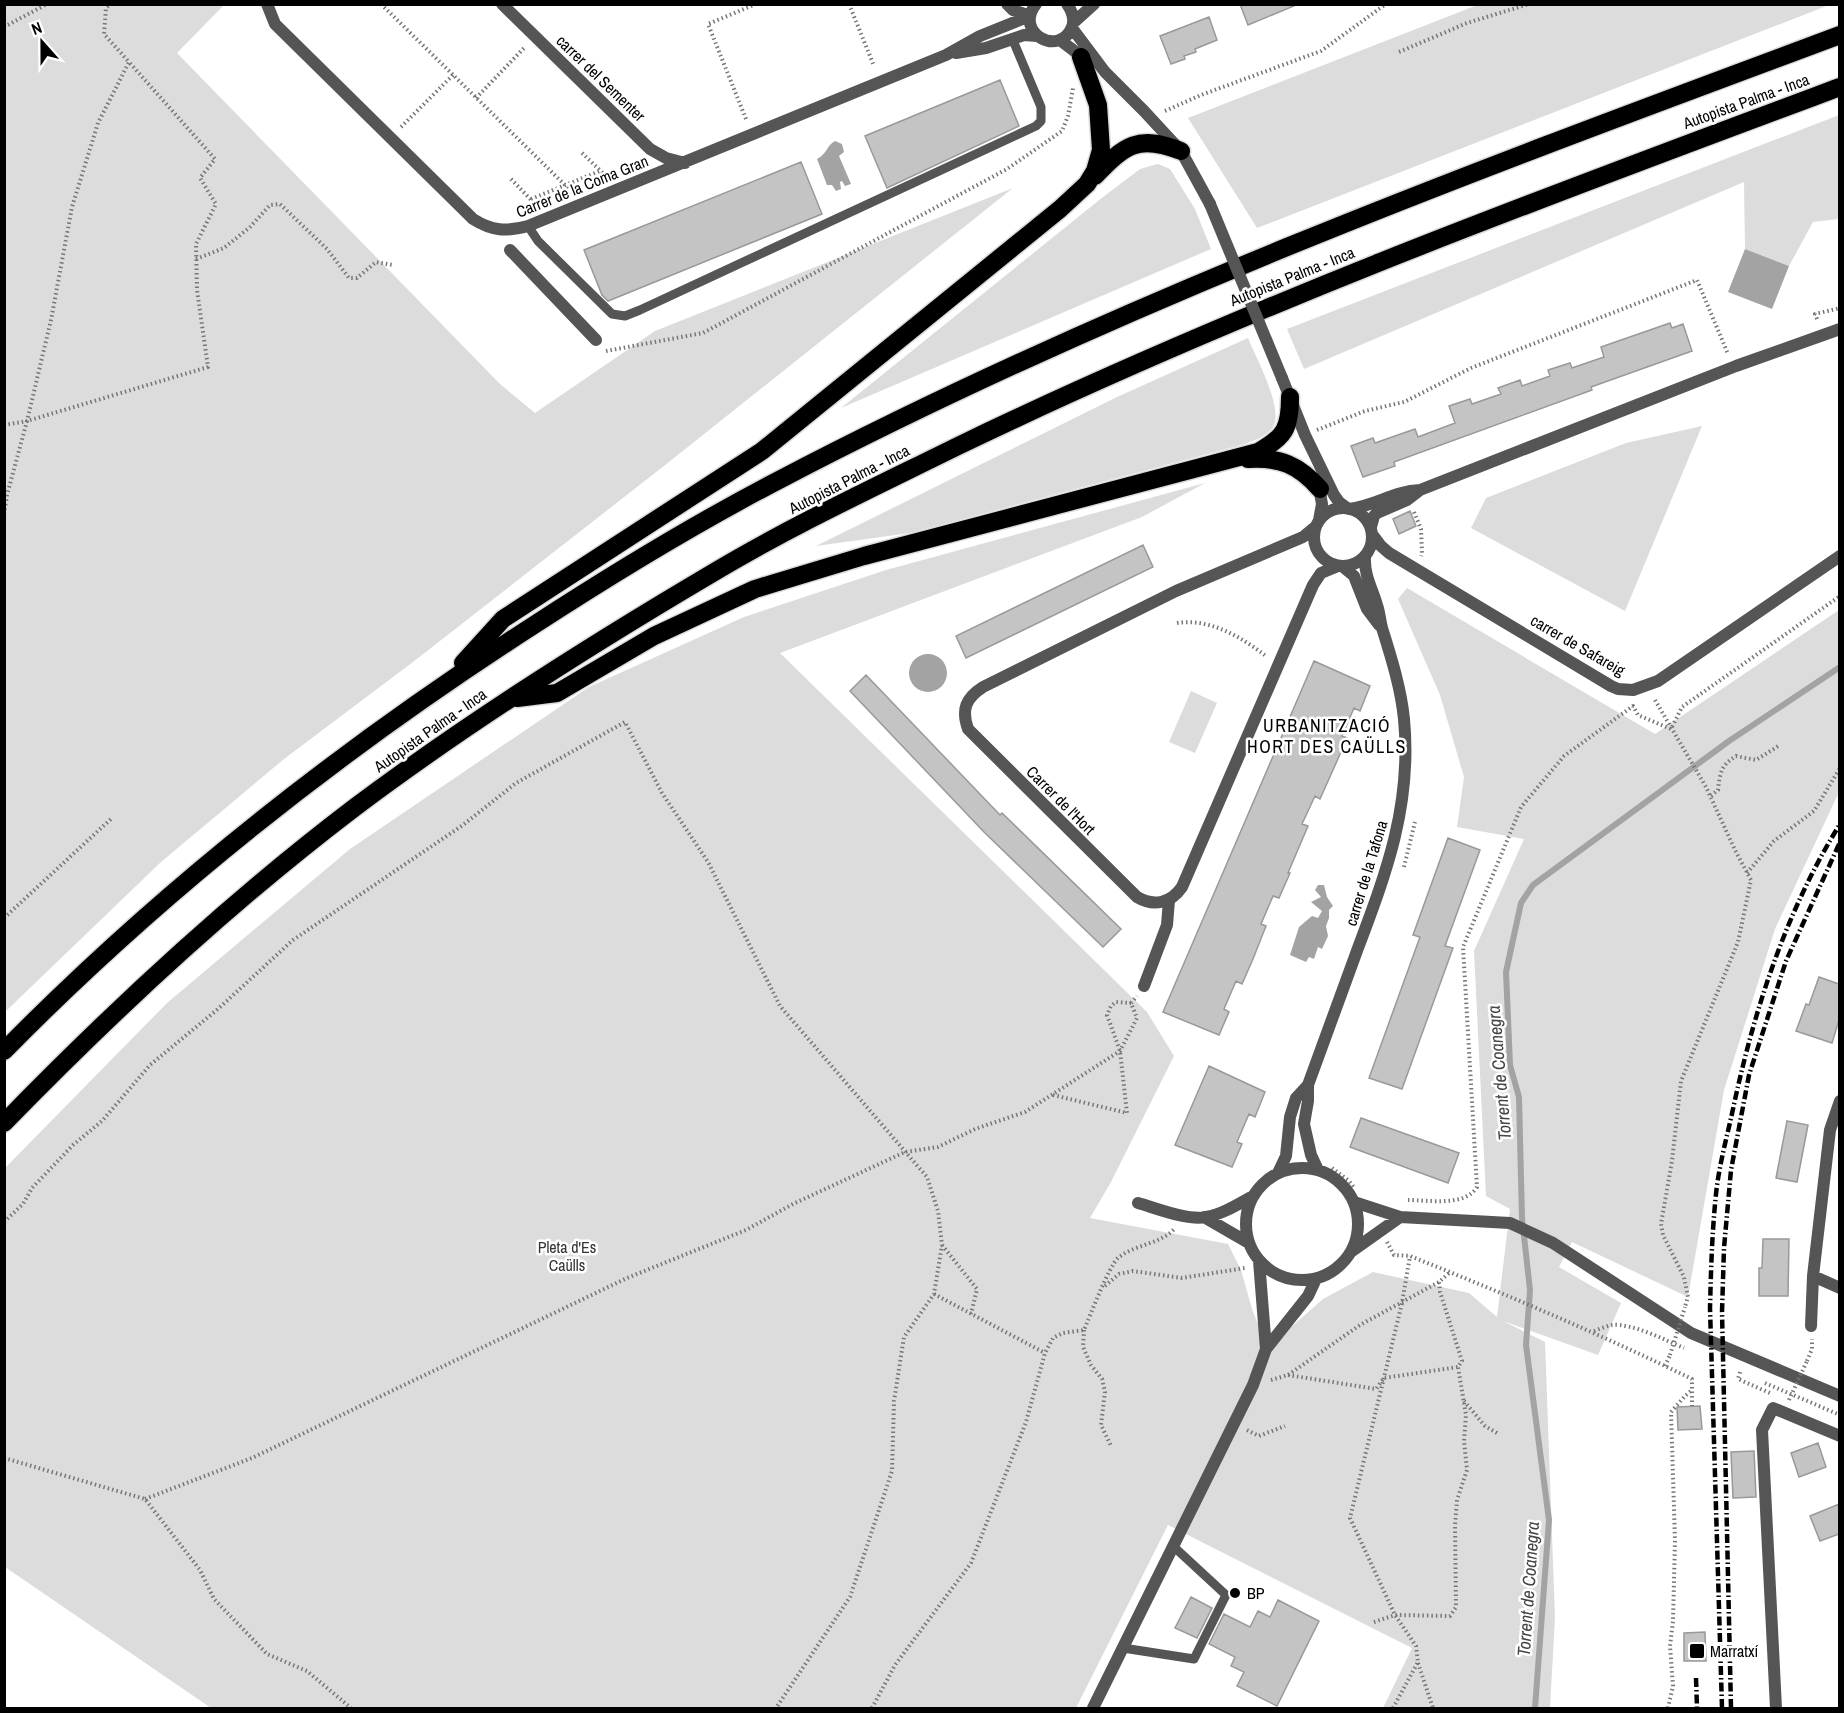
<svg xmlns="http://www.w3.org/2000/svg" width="1844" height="1713" font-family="'Archivo Narrow',sans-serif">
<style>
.green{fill:#dcdcdc}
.water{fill:#a3a3a3}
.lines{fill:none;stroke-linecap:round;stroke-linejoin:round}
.stream{stroke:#a3a3a3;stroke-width:6}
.building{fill:#c4c4c4;stroke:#999;stroke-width:1.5}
.motorway-casing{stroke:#dbdbdb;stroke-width:21}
.path{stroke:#777;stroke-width:4;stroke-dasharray:1.5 3;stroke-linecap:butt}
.service{stroke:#555;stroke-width:9}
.pedestrian{stroke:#555;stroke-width:12}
.minor{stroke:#555;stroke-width:12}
.motorway{stroke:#000;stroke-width:18}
.rail{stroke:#000;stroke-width:4.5;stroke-dasharray:9 3 1.5 3;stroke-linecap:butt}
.path-bridge{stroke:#777;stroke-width:4;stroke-dasharray:1.5 3;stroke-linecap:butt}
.minor-bridge{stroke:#555;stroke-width:12}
.poi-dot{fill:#000;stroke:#fff;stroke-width:2}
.labels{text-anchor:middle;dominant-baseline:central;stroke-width:5;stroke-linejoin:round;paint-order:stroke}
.street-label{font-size:16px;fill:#000;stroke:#fff}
.park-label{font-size:16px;fill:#333;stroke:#fff}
.poi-label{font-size:16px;fill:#000;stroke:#fff;text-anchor:start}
.neighbourhood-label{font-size:18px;letter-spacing:1.5px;fill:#000;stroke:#fff}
.water-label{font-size:18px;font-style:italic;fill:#444;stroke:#fff}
</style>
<rect width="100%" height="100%" fill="#fff"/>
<path class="green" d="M 1480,4 L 1829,4 L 1829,5 L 1257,228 L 1188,118 Z
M 4,5 L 224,5 L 177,53 L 500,384 L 535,413 L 655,331 L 1013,188 L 669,462 L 413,662 L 284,759 L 161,862 L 5,1012 Z
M 1839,115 L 1839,219 L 1813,222 L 1789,266 L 1745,249 L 1744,182 L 1304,369 L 1287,329 Z
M 1158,164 L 1170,169 L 1195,209 L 1211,249 L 841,408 L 1103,197 L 1140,169 Z
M 1248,338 C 1256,358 1284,408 1273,427 C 1266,437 1255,440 1245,444 L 910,533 L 816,546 L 1117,397 Z
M 1702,426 L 1625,611 L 1471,528 L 1486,498 L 1626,443 Z
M 1205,483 L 1142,517 L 780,653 L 1147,1012 L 1174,1056 L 1111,1182 L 1090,1218 L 1228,1244 L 1241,1270 L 1252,1309 L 1267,1348 L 1323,1299 L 1373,1272 L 1469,1293 L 1497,1317 L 1510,1209 L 1486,1196 L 1474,951 L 1524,839 L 1457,827 L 1464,777 L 1440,695 L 1398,599 L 1407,588 L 1655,734 L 1839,610 L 1839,792 L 1775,929 L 1724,1090 L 1688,1297 L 1572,1242 L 1559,1267 L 1621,1303 L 1598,1355 L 1503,1321 L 1545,1342 L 1555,1617 L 1550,1708 L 1383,1708 L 1412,1648 L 1168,1525 L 1076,1708 L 211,1708 L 5,1567 L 5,1168 L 167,1003 L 350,849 L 589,687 L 744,617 L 886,570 Z
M 1191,691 L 1217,703 L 1195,753 L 1169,742 Z"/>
<path class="water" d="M 835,141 L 842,144 L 844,152 L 839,156 L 851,184 L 845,186 L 842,181 L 840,182 L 841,189 L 836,191 L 832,185 L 827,185 L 817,159 C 828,153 826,146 835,141 Z
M 1745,249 L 1789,266 L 1772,309 L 1728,292 Z
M909 673a19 19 0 1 1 38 0a19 19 0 1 1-38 0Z
M 1318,885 L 1324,885 L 1327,897 L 1333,906 L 1329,910 L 1329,918 L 1326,926 L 1328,936 L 1322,949 L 1318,947 L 1314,959 L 1309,957 L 1306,962 L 1290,955 L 1299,927 L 1312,916 L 1318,918 L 1322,911 L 1311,902 L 1321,897 L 1315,890 Z"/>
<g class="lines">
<path class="stream" d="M 1535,1708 L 1549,1520 L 1526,1345 L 1530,1290 L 1522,1218 L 1519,1097 L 1510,1065 L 1506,972 L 1521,903 L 1533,885 L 1729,741 L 1840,667"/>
</g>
<path class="building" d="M 1240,4 L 1296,4 L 1296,5 L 1248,25 Z
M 1209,17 L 1217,40 L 1195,49 L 1196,52 L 1184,56 L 1185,59 L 1171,64 L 1160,36 Z
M 1000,80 L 1019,126 L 887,188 L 865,136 Z
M 801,162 L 822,214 L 608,301 L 602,295 L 584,250 Z
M 1670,323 L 1672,328 L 1683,324 L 1692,351 L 1591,387 L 1592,390 L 1394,462 L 1395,466 L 1363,477 L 1351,446 L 1373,438 L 1375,443 L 1415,429 L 1418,437 L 1455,423 L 1449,406 L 1470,399 L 1472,404 L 1501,394 L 1498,388 L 1520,380 L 1522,386 L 1550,376 L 1548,370 L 1570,363 L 1572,368 L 1604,357 L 1601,347 Z
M 1410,511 L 1416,526 L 1399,534 L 1393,519 Z
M 1143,545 L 1153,567 L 966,658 L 956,636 Z
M 1314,661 L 1370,686 L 1360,711 L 1354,708 L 1342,736 L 1347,738 L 1337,761 L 1320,799 L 1315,796 L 1302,824 L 1308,826 L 1288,873 L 1290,873 L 1279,898 L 1273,896 L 1261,924 L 1266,926 L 1253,959 L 1242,984 L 1236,981 L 1224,1009 L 1229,1012 L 1219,1035 L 1163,1012 Z
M 866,675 L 1000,815 L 1002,813 L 1121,929 L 1103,947 L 984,832 L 850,691 Z
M 1448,838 L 1480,850 L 1445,946 L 1453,948 L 1402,1089 L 1369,1078 L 1420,937 L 1413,935 Z
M 1819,977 L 1839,984 L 1839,1020 L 1832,1043 L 1796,1031 L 1806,1004 L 1809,1005 Z
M 1209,1066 L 1265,1092 L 1255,1117 L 1249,1114 L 1237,1142 L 1242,1144 L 1232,1167 L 1175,1145 Z
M 1361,1118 L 1459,1153 L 1448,1183 L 1350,1147 Z
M 1787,1121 L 1808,1125 L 1797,1182 L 1776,1178 Z
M 1763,1239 L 1789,1239 L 1788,1296 L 1759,1296 L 1759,1268 L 1762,1268 Z
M 1700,1406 L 1702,1429 L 1678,1430 L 1677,1407 Z
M 1818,1443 L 1826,1467 L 1799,1477 L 1791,1453 Z
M 1754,1451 L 1756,1497 L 1733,1498 L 1731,1452 Z
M 1839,1504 L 1839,1534 L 1820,1541 L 1810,1516 Z
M 1191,1597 L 1212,1608 L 1197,1638 L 1175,1628 Z
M 1278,1600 L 1319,1621 L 1277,1706 L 1237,1686 L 1244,1672 L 1231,1666 L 1235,1657 L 1209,1644 L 1224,1614 L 1250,1627 L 1258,1611 L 1270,1617 Z
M 1705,1632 L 1706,1661 L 1684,1661 L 1684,1633 Z"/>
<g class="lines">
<g class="motorway-casing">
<path id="motorway" d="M 1095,176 C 1125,145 1138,134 1181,151
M 1248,459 C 1280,457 1299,465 1320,489
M 463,663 L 503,619 L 762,451 L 1060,209 L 1087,184 L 1095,171 L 1101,150 L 1098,105 L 1081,57
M 517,698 L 557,693 L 654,636 L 755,589 L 864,556 L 1258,452 C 1285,437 1290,428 1290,397
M 4,1051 C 163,889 343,748 534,625 C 614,573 696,523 781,479 C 1121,301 1480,169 1840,35
M 4,1123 C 113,1011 229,903 354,808 C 467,723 589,646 711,574 C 791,526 875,487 958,446 C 1244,308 1542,198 1840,87"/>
</g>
<path class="path" d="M 381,4 L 570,190
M 849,4 L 874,66
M 4,27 L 47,4
M 1399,52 L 1467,23 L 1529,4
M 476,98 L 525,47
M 1165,111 L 1201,95 L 1321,51 L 1386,4
M 746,119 L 708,24 L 756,4
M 401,127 L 453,75
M 582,153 L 606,176
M 511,179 L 535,204
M 531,199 L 600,171
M 196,259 L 224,248 L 250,227 L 270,205 L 280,204 L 327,249 L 349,278 L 357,278 L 376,262 L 393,265
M 1817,319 L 1815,314 L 1840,308
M 606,351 L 703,333 L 1007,169 L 1062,131 L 1068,116 L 1073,88
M 4,425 L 27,421 L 51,320 L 72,207 L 98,123 L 129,62 L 104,34 L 106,8 L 110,4
M 1317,430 L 1365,411 L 1404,402 L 1471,368 L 1697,280 L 1728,354
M 1414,512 L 1421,529 L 1422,553 L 1421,556
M 4,514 L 7,495 L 27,421 L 208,367 L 197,290 L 196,244 L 216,204 L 200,178 L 215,159 L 129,62
M 1177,623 C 1210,618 1241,637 1266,656
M 1655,700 L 1706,787 L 1735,850 L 1751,880 L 1738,942 L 1681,1081 L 1672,1161 L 1661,1224 L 1663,1235 L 1684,1277 L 1688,1297 L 1685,1307
M 1711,796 L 1718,790 C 1720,773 1721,765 1736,756 L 1756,760 L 1780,745
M 1404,867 L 1415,822
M 1747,873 L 1774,841 L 1814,811 L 1840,768
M 4,918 L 112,818
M 1053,1095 L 1127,1113 L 1120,1051 L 1107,1015 L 1111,1006 L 1116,1002 L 1131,1003
M 1332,1168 L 1349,1181 L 1355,1189
M 1408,1200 C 1428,1200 1465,1207 1477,1187 L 1463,947 L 1521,807 L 1564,756 L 1633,706 L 1638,715 L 1671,729 L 1682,707 L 1840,596
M 4,1222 L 23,1204 L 32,1188 L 73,1145 L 102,1121 L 150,1065 L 218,1009 L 293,940 L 463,825 L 516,783 L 625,722 L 662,793 L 708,862 L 780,1006 L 927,1177 L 938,1211 L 942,1245 L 934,1294 L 904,1337 L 894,1401 L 892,1471 L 850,1597 L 776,1708
M 1387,1242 L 1394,1255 L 1410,1256 C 1505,1294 1600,1334 1692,1379 L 1692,1406
M 942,1245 L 977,1289 L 971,1314
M 1105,1286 L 1119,1274 L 1133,1271 L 1182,1278 L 1245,1268
M 934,1294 L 1045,1353
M 1084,1330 L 1083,1347 L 1091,1365 L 1102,1379 L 1105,1392 L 1101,1425 L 1111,1446
M 1594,1331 C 1600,1329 1606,1326 1612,1325 C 1632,1323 1665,1340 1684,1348
M 1807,1361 L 1812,1349 L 1812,1339
M 1665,1366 L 1670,1355
M 1740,1372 L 1738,1379 L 1770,1393
M 1288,1375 L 1376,1389 L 1384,1378 L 1458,1367 L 1462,1361 L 1440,1292 L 1439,1282
M 1271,1380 L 1288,1375 L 1360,1325 L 1439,1282 L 1450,1272
M 1765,1383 L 1840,1415
M 1464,1401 L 1485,1426 L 1497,1433
M 1247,1430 L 1259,1436 L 1285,1426
M 4,1458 L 145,1499 L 200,1570 L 214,1599 L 267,1654 L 307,1671 L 351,1708
M 145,1499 L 252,1458 L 627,1278 L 746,1230 L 793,1204 L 905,1152 L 938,1147 L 975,1129 L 1025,1112 L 1120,1051 L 1137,1018 L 1131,1003 L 1137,996
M 1374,1622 L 1395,1615 L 1450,1616 L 1456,1607 L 1455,1526 L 1457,1500 L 1467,1470 L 1464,1441 L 1466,1415 L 1458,1367
M 1418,1663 L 1433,1708
M 872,1708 L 895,1665 L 971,1563 L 1026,1422 L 1045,1353 L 1053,1338 L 1063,1333 L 1084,1330 C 1090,1316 1109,1266 1118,1258 C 1135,1244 1162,1244 1175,1228
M 1393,1708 L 1418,1662 L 1416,1646 L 1395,1615 L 1350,1518 L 1402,1303 L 1410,1256
M 1668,1708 L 1673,1686 L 1670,1646 L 1673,1621 L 1675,1540 L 1671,1412 L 1685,1396 L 1692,1390"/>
<path class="service" d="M 528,226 L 538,241 L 612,314 L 625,316 L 640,310 L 1036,126 L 1041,121 L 1041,107 L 1012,38
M 1123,1648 L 1194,1659 L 1226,1595 L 1173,1546"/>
<path class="pedestrian" d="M 510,250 L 596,340
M 1144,986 L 1167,925 L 1169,900"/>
<path class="minor" d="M 267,4 L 275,24 L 473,219 C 492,231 506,232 528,226 L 946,55 L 980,36 L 1030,16
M 502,4 L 650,149 L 666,158 L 685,163
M 1007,4 L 1013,10 L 1030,16
M 1036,4 C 1013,33 1060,58 1072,27 C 1075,19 1072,11 1067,4
M 1073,23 L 1094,4
M 1072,28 L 1105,72 L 1144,111 L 1181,151 L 1210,204
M 1060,40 L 1086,60
M 956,53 L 986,48 L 1024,35 L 1037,36
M 1282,378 L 1305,435 L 1334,495 L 1339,502 L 1347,508
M 1318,482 L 1322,504 L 1319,520
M1314 537a29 29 0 1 1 58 0a29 29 0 1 1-58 0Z
M 1349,509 C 1375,506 1394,491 1420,490
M 1315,527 L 1303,537 L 1176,591 L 983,687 C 966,698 961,709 968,729 L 1137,897 C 1154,907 1171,903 1182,887 L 1313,585 L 1321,573 L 1338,566
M 1371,527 L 1374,516 L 1377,513 L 1407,500 L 1420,490 L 1736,366 L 1840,329
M 1372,534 L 1381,546 L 1389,553 L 1611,686 L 1618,689 L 1633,690 L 1658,681 L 1840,556
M 1342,566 L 1354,576 L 1367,609 L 1379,625
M 1308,1085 L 1308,1101 L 1304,1124 L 1311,1155 L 1318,1170
M1246 1224a56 56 0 1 1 112 0a56 56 0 1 1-112 0Z
M 1278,1173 L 1286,1156 L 1290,1117 L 1296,1098 L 1308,1085 C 1325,1039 1341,994 1358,948 C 1387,871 1412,804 1404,719 C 1401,689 1392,660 1383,631 C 1380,623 1380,613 1377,605 C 1372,588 1364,575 1365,557
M 1354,1202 L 1400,1217 L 1510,1223 L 1553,1243 L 1691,1333 L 1840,1396
M 1138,1203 C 1156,1208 1188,1221 1206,1217 C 1223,1214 1238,1204 1253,1196
M 1204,1217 L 1249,1243
M 1352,1251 L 1400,1217
M 1259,1261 L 1266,1349
M 1813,1276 L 1840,1288
M 1811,1326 L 1813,1276 L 1830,1130 L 1840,1101
M 1093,1708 L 1253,1385 L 1266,1349 L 1308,1296 L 1316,1279
M 1776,1708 L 1762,1430 L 1773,1408 L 1840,1436"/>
<use href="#motorway" class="motorway"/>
<path class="rail" d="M 1696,1678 L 1697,1708
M 1722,1708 L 1710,1308 C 1711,1270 1712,1232 1716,1194 C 1719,1165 1727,1137 1733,1109 C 1754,1010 1786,911 1840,824
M 1731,1708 L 1722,1312 L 1724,1248 L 1731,1170 L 1749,1075 L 1786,961 L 1840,842"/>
<path class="path-bridge" d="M 1670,1355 L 1685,1307
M 1789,1400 L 1807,1361"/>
<path class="minor-bridge" d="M 1210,204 L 1282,378"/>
</g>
<g class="poi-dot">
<circle cx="1235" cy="1593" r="6"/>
<rect x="1689" y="1643" width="16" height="16" rx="3"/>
</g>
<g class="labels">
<g class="street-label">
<text transform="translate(601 78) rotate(44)">carrer del Sementer</text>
<text transform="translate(1746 101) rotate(-20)">Autopista Palma - Inca</text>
<text transform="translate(582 186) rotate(-22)">Carrer de la Coma Gran</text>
<text transform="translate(1292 276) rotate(-22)">Autopista Palma - Inca</text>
<text transform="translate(849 479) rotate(-27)">Autopista Palma - Inca</text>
<text transform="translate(1578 645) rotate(30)">carrer de Safareig</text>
<text transform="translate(430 730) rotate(-35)">Autopista Palma - Inca</text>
<text transform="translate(1061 800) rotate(45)">Carrer de l'Hort</text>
<text transform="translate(1366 873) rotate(-73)">carrer de la Tafona</text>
</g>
<g class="park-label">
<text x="567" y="1247">Pleta d'Es<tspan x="567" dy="18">Caülls</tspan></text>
</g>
<g class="poi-label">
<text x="1247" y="1593">BP</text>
<text x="1710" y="1651">Marratxí</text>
</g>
<g class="neighbourhood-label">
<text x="1327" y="725">URBANITZACIÓ<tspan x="1327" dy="21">HORT DES CAÜLLS</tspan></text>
</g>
<g class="water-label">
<text transform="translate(1499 1073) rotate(-95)">Torrent de Coanegra</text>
<text transform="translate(1528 1589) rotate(-86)">Torrent de Coanegra</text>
</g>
</g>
<rect width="1844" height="1713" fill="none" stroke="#000000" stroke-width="12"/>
<g transform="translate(42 42) rotate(339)" stroke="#ffffff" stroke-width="4.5" paint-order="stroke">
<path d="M0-4.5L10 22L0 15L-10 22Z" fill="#000000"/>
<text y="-9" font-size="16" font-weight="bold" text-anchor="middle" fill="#000000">N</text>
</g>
</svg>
